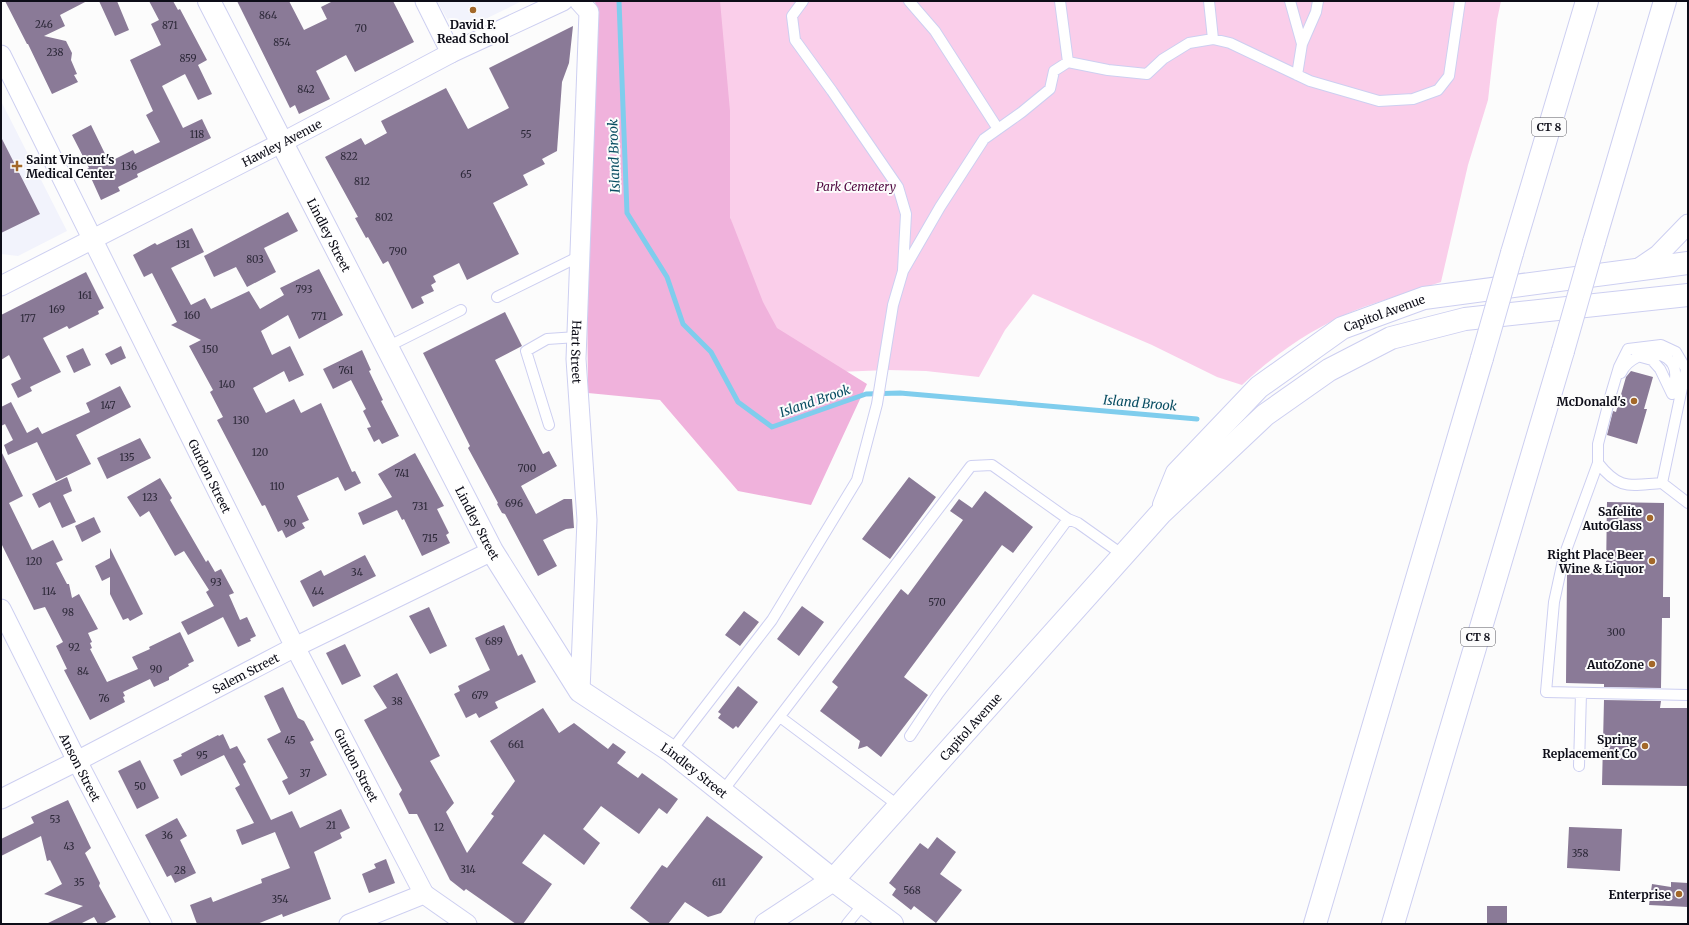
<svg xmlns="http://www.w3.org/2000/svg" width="1689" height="925" font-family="Merriweather,serif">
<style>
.built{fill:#f2f3fc}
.green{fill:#faceea}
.forest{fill:#f0b2dc}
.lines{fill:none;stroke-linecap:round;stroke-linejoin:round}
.stream{stroke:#7fcded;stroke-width:5}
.building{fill:#8a7a97}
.lane-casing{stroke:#cdcff1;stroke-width:12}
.street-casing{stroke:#cdcff1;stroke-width:21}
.secondary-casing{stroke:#cdcff1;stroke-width:24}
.highway-casing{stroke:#cdcff1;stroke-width:24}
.lane{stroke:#fff;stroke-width:10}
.street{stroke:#fff;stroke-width:19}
.secondary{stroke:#fff;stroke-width:22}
.highway{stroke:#fff;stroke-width:22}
.highway-bridge-casing{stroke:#cdcff1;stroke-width:24;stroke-linecap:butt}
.highway-bridge{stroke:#fff;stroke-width:22}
.poi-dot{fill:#a36829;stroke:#fcfcfc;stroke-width:1.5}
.labels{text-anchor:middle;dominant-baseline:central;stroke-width:4;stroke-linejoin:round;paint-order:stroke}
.number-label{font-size:10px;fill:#2c2838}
.shield{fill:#fcfcfc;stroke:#55555c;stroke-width:1}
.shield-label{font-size:11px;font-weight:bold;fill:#0d0d18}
.poi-label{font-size:12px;font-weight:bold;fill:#0d0d18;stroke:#fcfcfc;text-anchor:end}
.street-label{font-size:12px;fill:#0d0d18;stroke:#fcfcfc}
.park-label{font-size:12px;font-style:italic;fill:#500840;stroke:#fcfcfc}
.water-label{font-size:13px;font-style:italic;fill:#0a4e63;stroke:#fcfcfc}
</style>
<rect width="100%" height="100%" fill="#fcfcfc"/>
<path class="built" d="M 437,1 L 522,1 L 465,29 L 455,27 L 450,24 Z
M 1,101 L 67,231 L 18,256 L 1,254 Z"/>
<path class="green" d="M 676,1 L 1501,1 L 1497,20 L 1488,100 L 1468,165 L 1441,282 C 1413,292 1384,299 1356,310 C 1313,328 1276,353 1242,385 L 1217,377 L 1152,345 L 1033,294 L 1005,330 L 979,377 L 926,371 L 888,370 L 837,372 L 765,356 Z"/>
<path class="forest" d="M 595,1 L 720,1 L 730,111 L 730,217 L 763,302 L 777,328 L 867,384 L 811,505 L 738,491 L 660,400 L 588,393 L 587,292 L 598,25 Z"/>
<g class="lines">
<path class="stream" d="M 619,1 L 627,213 L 667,277 L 683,324 L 711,352 L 738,402 L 772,427 L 866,394 L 900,393 L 1197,419"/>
</g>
<path class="building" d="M 5,1 L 87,1 L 60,15 L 65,26 L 44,36 L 66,41 L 72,53 L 71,60 L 77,74 L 74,75 L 78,82 L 52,94 L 28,44 L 27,44 Z
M 99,1 L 117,1 L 129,30 L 115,36 Z
M 149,1 L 173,1 L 178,10 L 180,9 L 207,60 L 198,65 L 212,94 L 198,100 L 185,74 L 162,86 L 183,128 L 202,119 L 211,138 L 137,174 L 138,177 L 118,187 L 120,191 L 101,200 L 87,169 L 89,168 L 72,135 L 91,125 L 109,162 L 133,150 L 135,154 L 160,142 L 146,115 L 153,111 L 130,60 L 161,45 L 151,24 L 159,20 Z
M 237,1 L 289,1 L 304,30 L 327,19 L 321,7 L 333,1 L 393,1 L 414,42 L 355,72 L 346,55 L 316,71 L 330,99 L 299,114 L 295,105 L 290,108 Z
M 573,26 L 569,63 L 562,82 L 557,151 L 542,159 L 545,164 L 523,175 L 528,185 L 493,203 L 519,254 L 467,280 L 459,263 L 433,276 L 436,282 L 431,285 L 434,291 L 421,297 L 424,303 L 412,309 L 388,261 L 383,264 L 368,237 L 366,238 L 355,218 L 358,217 L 325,157 L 361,138 L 365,145 L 387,133 L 381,121 L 446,88 L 468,129 L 509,108 L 489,68 Z
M 1,137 L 40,214 L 1,233 Z
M 288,212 L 298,231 L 264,248 L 276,272 L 247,287 L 236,267 L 214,277 L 204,256 Z
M 192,228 L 204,252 L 171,268 L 191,305 L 205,298 L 211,309 L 249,291 L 260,309 L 284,295 L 280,288 L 319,269 L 343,315 L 299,339 L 288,315 L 261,331 L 272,355 L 290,346 L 304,375 L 289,382 L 284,371 L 253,388 L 266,413 L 294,399 L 301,413 L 321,403 L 352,472 L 355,471 L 361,483 L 345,491 L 338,477 L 297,496 L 309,520 L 302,523 L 305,528 L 286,538 L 282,530 L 278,532 L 265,505 L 262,506 L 217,420 L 223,417 L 210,392 L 213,390 L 189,346 L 201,340 L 171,325 L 177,322 L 152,273 L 144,277 L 133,255 L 155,243 L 157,245 Z
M 86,272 L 104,308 L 98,311 L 99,314 L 69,329 L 67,326 L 43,338 L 61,372 L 30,387 L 32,391 L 18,398 L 11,384 L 21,379 L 9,355 L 1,360 L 1,315 Z
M 505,312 L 522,346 L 495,360 L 543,454 L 549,451 L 557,466 L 521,486 L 536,514 L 564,499 L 572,499 L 574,528 L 566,529 L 543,540 L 557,566 L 538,576 L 505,514 L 502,513 L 497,504 L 498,503 L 468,448 L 470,446 L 423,353 Z
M 121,346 L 126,358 L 111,365 L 105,354 Z
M 83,348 L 91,365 L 74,373 L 66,356 Z
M 362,350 L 371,370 L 369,371 L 383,400 L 381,401 L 399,436 L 382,444 L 379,439 L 374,442 L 367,428 L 371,427 L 363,411 L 366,409 L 351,380 L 333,389 L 323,369 Z
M 1631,371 L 1653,377 L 1644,409 L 1647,409 L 1637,444 L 1607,435 L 1613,411 L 1616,412 L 1626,377 Z
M 120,386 L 131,407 L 76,435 L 91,464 L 56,481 L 37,442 L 8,455 L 4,445 L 13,440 L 5,424 L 1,426 L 1,407 L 11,402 L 27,433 L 38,427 L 42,434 L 90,412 L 86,403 Z
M 140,438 L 151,458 L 107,479 L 97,458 Z
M 1,451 L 23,496 L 9,503 L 32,550 L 53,540 L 63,560 L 56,563 L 67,584 L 69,584 L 72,598 L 79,594 L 98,629 L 88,633 L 92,642 L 90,643 L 92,648 L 90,649 L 107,682 L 138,669 L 132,657 L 150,649 L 149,647 L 180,632 L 194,661 L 188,664 L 189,666 L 169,677 L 169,680 L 154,687 L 150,679 L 123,692 L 125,696 L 123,697 L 125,702 L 90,720 L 64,670 L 67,669 L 56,646 L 63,642 L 45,607 L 34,610 L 1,543 Z
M 415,453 L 444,506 L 437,509 L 449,533 L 446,535 L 450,543 L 422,556 L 404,519 L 402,520 L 397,510 L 363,525 L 358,513 L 392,497 L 378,474 Z
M 67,477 L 72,491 L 63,495 L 76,522 L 62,528 L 50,502 L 39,508 L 32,494 Z
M 909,477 L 936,497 L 890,559 L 862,539 Z
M 160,478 L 172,498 L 170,500 L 206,562 L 208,560 L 215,572 L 221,569 L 234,593 L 229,595 L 240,620 L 247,617 L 256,636 L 250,639 L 251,641 L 238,647 L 223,617 L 188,635 L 181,622 L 214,606 L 206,592 L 209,590 L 184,551 L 175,556 L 149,511 L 140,517 L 127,497 Z
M 985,491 L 1033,527 L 1013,553 L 1002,545 L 904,677 L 928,695 L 881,757 L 867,746 L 858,749 L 860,741 L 820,711 L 838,687 L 832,682 L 901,589 L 908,595 L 963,520 L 950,511 L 959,499 L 972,508 Z
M 1607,502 L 1664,503 L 1663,597 L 1670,597 L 1670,618 L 1662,618 L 1661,688 L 1604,687 L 1604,684 L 1566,683 L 1567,572 L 1606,573 Z
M 94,517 L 101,532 L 82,542 L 75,526 Z
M 110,548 L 143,614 L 130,621 L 128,618 L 123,620 L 110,594 L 110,577 L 102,581 L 95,566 L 110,558 Z
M 365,555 L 376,576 L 313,607 L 300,581 L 321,570 L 324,576 Z
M 802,606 L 824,622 L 799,656 L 777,639 Z
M 429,607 L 447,646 L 430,654 L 409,616 Z
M 744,611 L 759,622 L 740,646 L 725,635 Z
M 504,625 L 518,656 L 522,654 L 536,682 L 495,702 L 498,708 L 479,718 L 476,713 L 466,718 L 454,694 L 460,691 L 458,686 L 490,670 L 475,638 Z
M 345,644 L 361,676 L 342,685 L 326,653 Z
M 397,673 L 440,756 L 430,761 L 454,803 L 446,812 L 467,853 L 494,816 L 491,814 L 515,781 L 490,741 L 543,708 L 559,733 L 574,723 L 608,749 L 613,743 L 626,752 L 617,763 L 638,778 L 642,773 L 678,799 L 667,814 L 659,808 L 639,834 L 601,806 L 583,829 L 600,843 L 584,865 L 544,834 L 522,863 L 552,884 L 523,924 L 516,924 L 466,889 L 464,891 L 450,880 L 417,814 L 409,814 L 399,794 L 402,790 L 364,720 L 387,708 L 373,686 Z
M 738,686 L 758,702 L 738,728 L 736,726 L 733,729 L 718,718 L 721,714 L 718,712 Z
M 283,687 L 298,718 L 304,721 L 314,740 L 310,742 L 327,775 L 289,795 L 282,781 L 288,778 L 267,739 L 281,732 L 264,696 Z
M 1604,700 L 1661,701 L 1660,708 L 1688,708 L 1688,786 L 1602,785 Z
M 223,734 L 230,749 L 237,746 L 246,762 L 243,764 L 271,820 L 292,811 L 300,828 L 341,809 L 350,828 L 340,833 L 342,838 L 314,852 L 331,899 L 283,917 L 282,914 L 257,924 L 197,924 L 190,905 L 211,897 L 213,902 L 262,883 L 261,879 L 290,868 L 275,832 L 242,845 L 236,830 L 254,823 L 235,788 L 240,785 L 224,755 L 181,776 L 173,760 L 182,756 L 181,754 L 218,735 L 219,736 Z
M 140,760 L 159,798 L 137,809 L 118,771 Z
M 68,800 L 91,848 L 85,853 L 100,883 L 99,886 L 116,917 L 103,924 L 98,924 L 94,917 L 80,924 L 46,924 L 83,906 L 44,894 L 62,884 L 50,860 L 47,861 L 41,836 L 1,856 L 1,839 L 34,823 L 31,817 Z
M 707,816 L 763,857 L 721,913 L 708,917 L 685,902 L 668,924 L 651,924 L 630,908 L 662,865 L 667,868 Z
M 177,818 L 187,836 L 180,840 L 196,873 L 175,883 L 171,875 L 167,877 L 145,835 Z
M 1569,827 L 1622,829 L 1620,871 L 1567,868 Z
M 937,837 L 956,852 L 940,874 L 962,890 L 936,923 L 914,906 L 911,910 L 892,895 L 896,889 L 889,883 L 920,843 L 928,849 Z
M 386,859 L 395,883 L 369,893 L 362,874 L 376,868 L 374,864 Z
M 1671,882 L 1688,883 L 1688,907 L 1649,905 L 1652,884 L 1671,887 Z
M 1487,906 L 1507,906 L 1507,924 L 1487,924 Z"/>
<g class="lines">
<g class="lane-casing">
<path id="lane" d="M 803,1 L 792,16 L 795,40 L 832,91 L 898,187 L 906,214 L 903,270
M 909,1 L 935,31 L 998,129
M 1060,1 L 1068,62
M 1209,1 L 1213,39
M 1290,1 L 1302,44 L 1297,75
M 1302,44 L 1316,12 L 1318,1
M 497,297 L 580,256
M 387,347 L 461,310
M 1641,357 L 1652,360 L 1660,369 L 1672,394
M 1621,373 C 1634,344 1689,347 1672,390
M 549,425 L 526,351 L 547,339 L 577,337
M 1598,463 C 1620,491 1630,485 1662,483 L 1688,503
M 1662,483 L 1686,369 L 1676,352 L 1661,345 L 1628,349 L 1619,367 L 1611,394 L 1598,444 L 1598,463 L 1564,556 L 1554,602 L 1546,692 L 1688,695
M 1068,519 L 1078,523 L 1123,555
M 780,717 L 899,806
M 671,751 L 772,620 L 857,480 L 877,404 L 893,305 L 903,271 L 940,207 L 984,139 L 1022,112 L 1050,89 L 1054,71 L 1068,62 L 1108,70 L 1147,74 L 1163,59 L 1189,43 L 1213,39 L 1230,43 L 1310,81 L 1379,101 L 1413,99 L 1438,90 L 1449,76 L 1460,1
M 1579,766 L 1581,693
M 722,792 L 971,466 L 992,465 L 1068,519 L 938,694 L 910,736
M 847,924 L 864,903"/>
</g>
<g class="street-casing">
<g id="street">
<path d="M 425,1 L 451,53"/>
<path id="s1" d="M 579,1 L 589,12 L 576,359 L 587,520 L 580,691"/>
<path id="s2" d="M 1,55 L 295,647 L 424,894"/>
<path d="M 1636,270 L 1658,255 L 1688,224"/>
<path id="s3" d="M 1,286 L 283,142 L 451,53 L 563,1"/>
<path id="s4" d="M 1,609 L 77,761 L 162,924"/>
<path id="s5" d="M 1,799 L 77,761 L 295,647 L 492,551"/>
<path d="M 349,924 L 424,894 L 467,924"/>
</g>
</g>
<g class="secondary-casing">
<g id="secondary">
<path id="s6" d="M 209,1 L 492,551 L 580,691 L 671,751 L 833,880 L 892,924"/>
<path id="s7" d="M 1164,505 L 1177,473 L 1259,387 L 1342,328 L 1424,298 L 1688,263"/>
<path id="s8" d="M 766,924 L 833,880 L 1161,513 L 1265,415 L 1329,370 L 1391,338 L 1465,319 L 1688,295"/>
</g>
</g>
<g class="highway-casing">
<path id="highway" d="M 1594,242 L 1665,1
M 1512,253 L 1587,1
M 1315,924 L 1482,358
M 1393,924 L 1563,351"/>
</g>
<use href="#lane" class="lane"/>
<use href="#street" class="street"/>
<use href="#secondary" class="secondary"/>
<use href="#highway" class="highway"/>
<g class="highway-bridge-casing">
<path id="highway-bridge" d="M 1563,351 L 1594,242
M 1482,358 L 1512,253"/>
</g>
<use href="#highway-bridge" class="highway-bridge"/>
</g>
<g class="poi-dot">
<circle cx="473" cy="10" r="4"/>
<path d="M15 160h4v4h4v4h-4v4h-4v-4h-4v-4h4z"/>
<circle cx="1634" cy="401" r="4"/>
<circle cx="1650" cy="518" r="4"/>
<circle cx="1652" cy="561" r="4"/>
<circle cx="1652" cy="664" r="4"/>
<circle cx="1645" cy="746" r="4"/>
<circle cx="1679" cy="894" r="4"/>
</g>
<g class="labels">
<g class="number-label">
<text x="268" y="15">864</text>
<text x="44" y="24">246</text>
<text x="170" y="25">871</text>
<text x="361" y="28">70</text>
<text x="282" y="42">854</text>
<text x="55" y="52">238</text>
<text x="188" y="58">859</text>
<text x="306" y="89">842</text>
<text x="197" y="134">118</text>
<text x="526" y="134">55</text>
<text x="349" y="156">822</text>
<text x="129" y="166">136</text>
<text x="466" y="174">65</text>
<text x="362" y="181">812</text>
<text x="384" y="217">802</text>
<text x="183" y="244">131</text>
<text x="398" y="251">790</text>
<text x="255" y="259">803</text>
<text x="304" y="289">793</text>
<text x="85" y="295">161</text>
<text x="57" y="309">169</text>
<text x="192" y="315">160</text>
<text x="319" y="316">771</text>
<text x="28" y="318">177</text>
<text x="210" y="349">150</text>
<text x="346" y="370">761</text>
<text x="227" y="384">140</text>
<text x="108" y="405">147</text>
<text x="241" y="420">130</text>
<text x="260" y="452">120</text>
<text x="127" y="457">135</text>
<text x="527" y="468">700</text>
<text x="402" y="473">741</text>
<text x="277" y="486">110</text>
<text x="150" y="497">123</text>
<text x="514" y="503">696</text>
<text x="420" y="506">731</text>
<text x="290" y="523">90</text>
<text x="430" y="538">715</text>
<text x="34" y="561">120</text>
<text x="357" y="572">34</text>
<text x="216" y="582">93</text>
<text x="49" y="591">114</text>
<text x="318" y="591">44</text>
<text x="937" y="602">570</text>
<text x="68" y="612">98</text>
<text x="1616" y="632">300</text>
<text x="494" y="641">689</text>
<text x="74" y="647">92</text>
<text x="156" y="669">90</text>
<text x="83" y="671">84</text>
<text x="480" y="695">679</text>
<text x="104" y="698">76</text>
<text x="397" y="701">38</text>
<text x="290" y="740">45</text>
<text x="516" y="744">661</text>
<text x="202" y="755">95</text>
<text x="305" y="773">37</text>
<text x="140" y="786">50</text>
<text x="55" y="819">53</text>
<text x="331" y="825">21</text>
<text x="439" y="827">12</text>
<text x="167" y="835">36</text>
<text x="69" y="846">43</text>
<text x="1580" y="853">358</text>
<text x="468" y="869">314</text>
<text x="180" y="870">28</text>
<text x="79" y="882">35</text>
<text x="719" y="882">611</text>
<text x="912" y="890">568</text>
<text x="280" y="899">354</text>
</g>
<g class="shield">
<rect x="1532" y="118" width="34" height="18" rx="3"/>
<rect x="1461" y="628" width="34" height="18" rx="3"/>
</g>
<g class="shield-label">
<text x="1549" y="127">CT 8</text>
<text x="1478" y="637">CT 8</text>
</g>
<g class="poi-label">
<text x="473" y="24" text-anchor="middle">David F.<tspan x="473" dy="14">Read School</tspan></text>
<text x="26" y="159" text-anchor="start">Saint Vincent's<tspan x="26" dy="14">Medical Center</tspan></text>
<text x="1626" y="401">McDonald's</text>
<text x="1642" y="511">Safelite<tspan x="1642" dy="14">AutoGlass</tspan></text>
<text x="1644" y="554">Right Place Beer<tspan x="1644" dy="14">Wine &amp; Liquor</tspan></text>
<text x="1644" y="664">AutoZone</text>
<text x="1637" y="739">Spring<tspan x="1637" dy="14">Replacement Co</tspan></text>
<text x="1671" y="894">Enterprise</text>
</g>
<g class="street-label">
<text stroke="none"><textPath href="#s3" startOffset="315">Hawley Avenue</textPath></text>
<text stroke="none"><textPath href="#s6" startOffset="263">Lindley Street</textPath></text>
<text stroke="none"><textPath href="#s7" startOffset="300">Capitol Avenue</textPath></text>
<text stroke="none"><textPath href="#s1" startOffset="355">Hart Street</textPath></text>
<text stroke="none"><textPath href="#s2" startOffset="470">Gurdon Street</textPath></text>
<text stroke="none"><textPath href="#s6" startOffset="587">Lindley Street</textPath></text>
<text stroke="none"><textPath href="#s5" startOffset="275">Salem Street</textPath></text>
<text stroke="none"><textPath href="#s8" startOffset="286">Capitol Avenue</textPath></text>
<text stroke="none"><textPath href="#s2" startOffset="794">Gurdon Street</textPath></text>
<text stroke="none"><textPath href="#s4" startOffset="177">Anson Street</textPath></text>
<text stroke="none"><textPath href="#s6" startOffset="923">Lindley Street</textPath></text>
</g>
<g class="park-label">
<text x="856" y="186">Park Cemetery</text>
</g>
<g class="water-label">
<text transform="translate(614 156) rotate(-92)">Island Brook</text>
<text transform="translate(815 401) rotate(-19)">Island Brook</text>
<text transform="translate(1140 403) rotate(5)">Island Brook</text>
</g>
</g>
<rect width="1689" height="925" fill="none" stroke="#0d0d18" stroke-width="4"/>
</svg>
